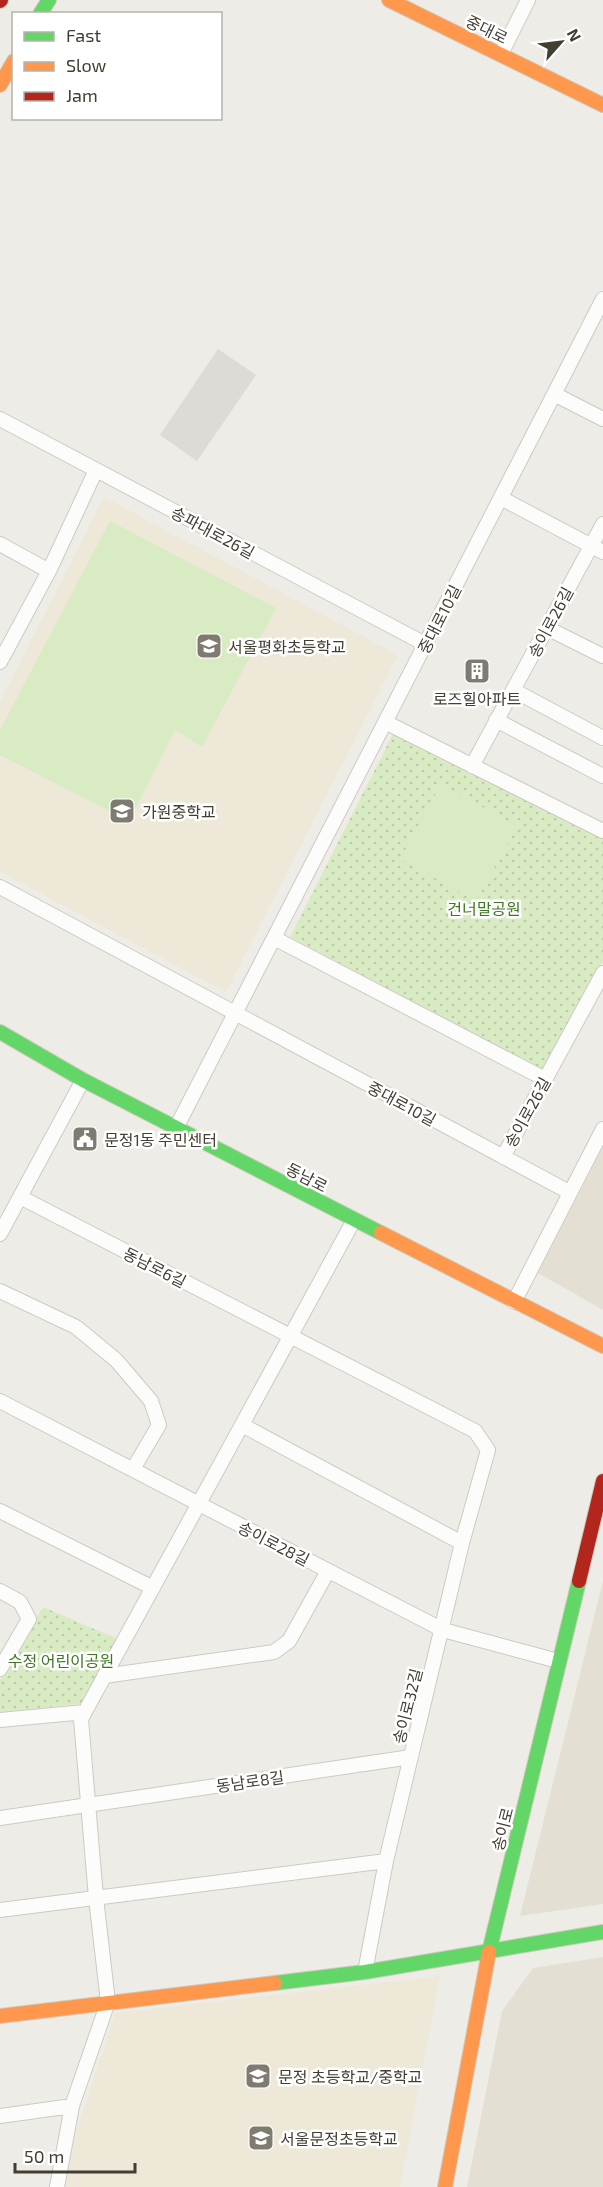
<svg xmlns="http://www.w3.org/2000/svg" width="603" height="2187" font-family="'Exo 2','Noto Sans KR',sans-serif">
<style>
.residential{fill:#e3dfd2}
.education{fill:#ede8d7}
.grass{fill:url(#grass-dots)}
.pitch{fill:#d9ebc3}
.parking{fill:#dddbd6}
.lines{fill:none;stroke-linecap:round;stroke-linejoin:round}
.street-casing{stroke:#cccac3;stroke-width:16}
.fast-casing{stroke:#cecabc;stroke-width:16}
.slow-casing{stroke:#cecabc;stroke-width:16}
.jam-casing{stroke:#cecabc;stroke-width:16}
.street{stroke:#fcfcfb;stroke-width:14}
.fast{stroke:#63d668;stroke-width:14}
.slow{stroke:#ff974d;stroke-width:14}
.jam{stroke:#b3261e;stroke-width:14}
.labels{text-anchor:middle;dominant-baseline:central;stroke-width:5;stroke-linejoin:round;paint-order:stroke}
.street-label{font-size:16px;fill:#443e32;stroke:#fff}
.poi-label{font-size:16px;fill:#443e32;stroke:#fff;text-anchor:start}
.park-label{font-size:16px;fill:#3e7922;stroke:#fff}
</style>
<defs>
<pattern id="grass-dots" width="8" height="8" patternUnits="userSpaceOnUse" patternTransform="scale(1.5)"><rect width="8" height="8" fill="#d9ebc3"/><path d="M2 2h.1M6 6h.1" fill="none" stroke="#bbcba8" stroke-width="1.8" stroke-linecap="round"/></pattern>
</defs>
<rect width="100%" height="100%" fill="#eeece6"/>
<path class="residential" d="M 603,1147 L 603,1310 L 538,1273 Z
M 603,1581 L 603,1904 L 520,1916 Z
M 603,1957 L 603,2187 L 467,2187 L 502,2011 L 533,1968 Z"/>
<path class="education" d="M 104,497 L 398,655 L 226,992 L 0,872 L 0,702 Z
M 440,1976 L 400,2187 L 65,2187 L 74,2139 L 115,2013 Z"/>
<path class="grass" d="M 393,734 L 603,837 L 603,961 L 543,1070 L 290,937 Z
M 43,1607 L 120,1640 L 87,1703 L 0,1712 L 0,1680 Z"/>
<path class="pitch" d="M 110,521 L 276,608 L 202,747 L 175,730 L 129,821 L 0,755 L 0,730 Z
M 441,784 L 517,826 L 476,901 L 400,859 Z"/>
<path class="parking" d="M 218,349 L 256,375 L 197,461 L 160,435 Z"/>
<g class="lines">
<g class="street-casing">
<path id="street" d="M 501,54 L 528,0
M 554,394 L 603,419
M 0,419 L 425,644
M 501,498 L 603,552
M 0,544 L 49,571
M 547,628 L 603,656
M 0,662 L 49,571 L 96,470
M 513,690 L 603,738
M 496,720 L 603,776
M 385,722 L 603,831
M 472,766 L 603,524
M 0,887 L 569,1192
M 274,938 L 545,1079
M 176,1128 L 603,299
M 503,1157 L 603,973
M 20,1197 L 475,1431 L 488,1450 L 462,1543 L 386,1861 L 365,1972
M 0,1234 L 83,1080
M 0,1291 L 76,1327 L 116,1360 L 151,1401 L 159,1425 L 133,1469
M 514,1302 L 603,1129
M 0,1401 L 443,1630 L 558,1661
M 242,1425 L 462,1543
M 0,1511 L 153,1588
M 0,1591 L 20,1602 L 29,1619 L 0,1669
M 104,1676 L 274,1652 L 289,1641 L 328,1571
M 0,1720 L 85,1712
M 0,1818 L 411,1757
M 0,1910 L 386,1861
M 0,2116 L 72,2106
M 57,2187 L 72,2106 L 108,2002 L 96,1898 L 81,1719 L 354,1220"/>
</g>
<g class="fast-casing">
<path id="fast" d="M 40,14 L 49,0
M 0,1032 L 83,1080 L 381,1233
M 489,1952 L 579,1581
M 275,1983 L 365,1972 L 603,1932"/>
</g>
<g class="slow-casing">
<path id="slow" d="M 389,0 L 603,105
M 0,85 L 14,61
M 381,1233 L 603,1346
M 0,2016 L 275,1983
M 445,2187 L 489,1952"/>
</g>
<g class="jam-casing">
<path id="jam" d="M 0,1 L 1,0
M 579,1581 L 603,1481"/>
</g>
<use href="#street" class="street"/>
<use href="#fast" class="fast"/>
<use href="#slow" class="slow"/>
<use href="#jam" class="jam"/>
</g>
<defs>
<g id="school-square" transform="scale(1.35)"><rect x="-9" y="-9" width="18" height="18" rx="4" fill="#807b71" stroke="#fff"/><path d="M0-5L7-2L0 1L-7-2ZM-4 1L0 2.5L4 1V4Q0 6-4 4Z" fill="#fff"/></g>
<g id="building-square" transform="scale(1.35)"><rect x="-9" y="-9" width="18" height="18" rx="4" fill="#807b71" stroke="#fff"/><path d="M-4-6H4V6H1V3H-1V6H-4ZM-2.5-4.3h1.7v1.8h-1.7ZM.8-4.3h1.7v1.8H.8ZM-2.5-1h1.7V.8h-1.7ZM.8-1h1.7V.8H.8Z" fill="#fff"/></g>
<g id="civic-square" transform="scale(1.35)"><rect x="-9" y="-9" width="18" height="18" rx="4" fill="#807b71" stroke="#fff"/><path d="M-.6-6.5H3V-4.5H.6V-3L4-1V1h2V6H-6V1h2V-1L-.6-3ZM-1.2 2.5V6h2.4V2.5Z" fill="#fff"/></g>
</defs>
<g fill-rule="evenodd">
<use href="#school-square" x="209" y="646"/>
<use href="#building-square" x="477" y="671"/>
<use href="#school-square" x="122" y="811"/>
<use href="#civic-square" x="85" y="1139"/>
<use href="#school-square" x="258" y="2076"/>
<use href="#school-square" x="261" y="2138"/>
</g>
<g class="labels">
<g class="street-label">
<text transform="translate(487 29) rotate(26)">중대로</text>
<text transform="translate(213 532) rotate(28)">송파대로26길</text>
<text transform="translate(439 619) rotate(-63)">중대로10길</text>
<text transform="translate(550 622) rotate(-62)">송이로26길</text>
<text transform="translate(402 1103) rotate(28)">중대로10길</text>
<text transform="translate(527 1112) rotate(-61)">송이로26길</text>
<text transform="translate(307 1177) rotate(27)">동남로</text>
<text transform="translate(155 1267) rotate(27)">동남로6길</text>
<text transform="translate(274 1543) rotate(27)">송이로28길</text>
<text transform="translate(407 1706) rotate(-76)">송이로32길</text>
<text transform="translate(250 1781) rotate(-8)">동남로8길</text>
<text transform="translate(502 1829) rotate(-76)">송이로</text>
</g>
<g class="poi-label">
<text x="228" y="646">서울평화초등학교</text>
<text x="477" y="698" text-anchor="middle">로즈힐아파트</text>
<text x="142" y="811">가원중학교</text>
<text x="104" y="1139">문정1동 주민센터</text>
<text x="278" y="2076">문정 초등학교/중학교</text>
<text x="280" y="2138">서울문정초등학교</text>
</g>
<g class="park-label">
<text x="484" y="908">건너말공원</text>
<text x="61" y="1660">수정 어린이공원</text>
</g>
</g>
<rect x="12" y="12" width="210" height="108" fill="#ffffff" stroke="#b4b2ad" stroke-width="1.5"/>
<rect x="24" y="32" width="30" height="9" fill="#63d668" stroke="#b4b2ad" stroke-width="1.5"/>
<text x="66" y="42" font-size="18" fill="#443e32">Fast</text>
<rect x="24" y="62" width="30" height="9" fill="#ff974d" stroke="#b4b2ad" stroke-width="1.5"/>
<text x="66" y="72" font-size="18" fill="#443e32">Slow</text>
<rect x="24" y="92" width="30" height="9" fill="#b3261e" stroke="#b4b2ad" stroke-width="1.5"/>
<text x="66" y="102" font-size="18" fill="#443e32">Jam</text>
<g transform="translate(561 42) rotate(62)" stroke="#ffffff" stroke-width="4.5" paint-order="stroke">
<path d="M0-4.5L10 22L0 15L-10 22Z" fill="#443e32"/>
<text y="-9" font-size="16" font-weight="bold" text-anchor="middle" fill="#443e32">N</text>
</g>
<path d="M15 2163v9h120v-9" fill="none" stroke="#443e32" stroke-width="3"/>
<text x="24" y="2163" font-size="18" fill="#443e32" stroke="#ffffff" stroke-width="4.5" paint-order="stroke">50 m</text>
</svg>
